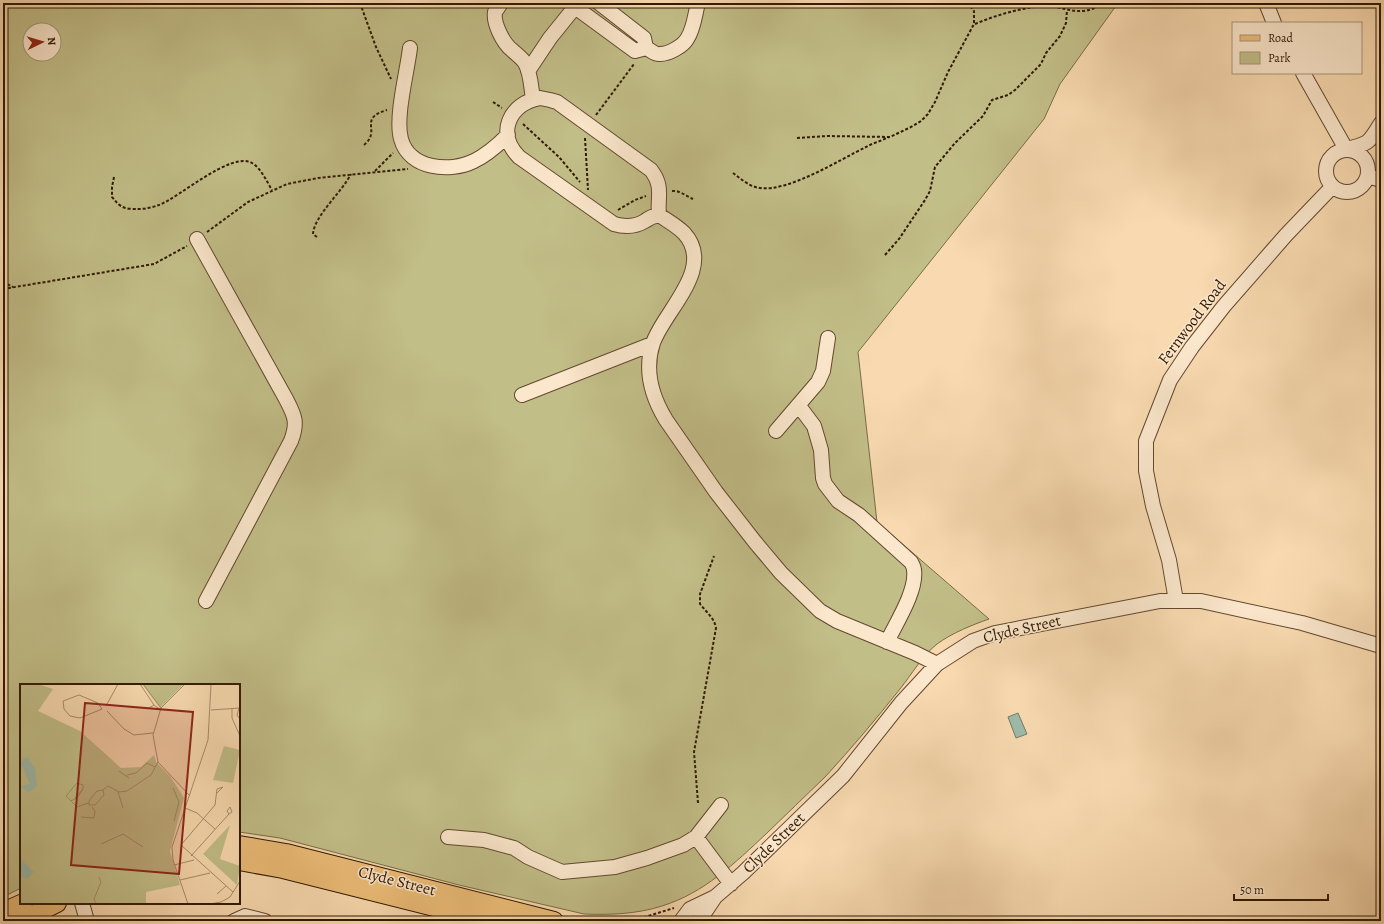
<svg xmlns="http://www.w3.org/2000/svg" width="1384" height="924" font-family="Alegreya,serif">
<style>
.green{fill:#c2be88;stroke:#7a6c45;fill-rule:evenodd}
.water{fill:#9ebbab;stroke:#727a67}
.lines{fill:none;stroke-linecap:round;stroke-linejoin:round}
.minor-casing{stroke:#63492e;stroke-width:16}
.major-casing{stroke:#311902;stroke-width:20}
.path{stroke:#311902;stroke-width:2;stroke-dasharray:3 2;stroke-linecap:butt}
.minor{stroke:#fbe7cc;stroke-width:14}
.major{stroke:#ecbd78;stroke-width:18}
.labels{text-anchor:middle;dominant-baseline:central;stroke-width:3;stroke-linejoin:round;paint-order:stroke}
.street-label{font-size:16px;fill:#311902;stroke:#fbe7cc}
.inset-road{fill:none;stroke:#a98d6a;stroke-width:1}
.view{fill:#8f2418;fill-opacity:0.15;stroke:#8f2418;stroke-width:2}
.inset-edge{fill:none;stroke:#311902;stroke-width:2}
</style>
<rect width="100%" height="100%" fill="#f9dab0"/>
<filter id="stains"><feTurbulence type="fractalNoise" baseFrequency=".005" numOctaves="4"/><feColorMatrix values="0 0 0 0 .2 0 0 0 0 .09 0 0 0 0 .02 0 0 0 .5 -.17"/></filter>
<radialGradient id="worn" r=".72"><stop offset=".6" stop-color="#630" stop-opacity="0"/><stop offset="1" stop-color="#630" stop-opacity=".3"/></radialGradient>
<path class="green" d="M 3,3 L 1118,3 L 1060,84 L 1044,119 L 858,352 L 877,522 L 989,619 C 972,625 952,633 937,644 C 922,656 912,674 900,689 C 876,719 851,749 825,777 C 805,796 786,815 766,834 C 735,863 704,893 662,906 C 637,914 611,915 584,914 L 459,885 L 280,838 L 239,832 L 239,685 L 21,685 L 21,888 L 3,897 ZM 30,30 L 54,30 L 54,54 L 30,54 Z"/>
<path class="water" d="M 1018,713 L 1027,734 L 1016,738 L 1008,717 Z"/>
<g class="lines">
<g class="minor-casing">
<path id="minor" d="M 501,3 L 495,12 C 493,23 503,43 512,50 C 516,54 522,58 525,63 C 531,73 531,88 533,99
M 576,3 L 575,7 L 635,51 L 646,48 L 644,38 L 599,3
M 1266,3 L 1274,23
M 410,48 C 407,73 395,117 401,139 C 409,169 450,173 474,161 C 487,155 498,145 508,135
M 646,48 C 651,50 655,55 660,54 C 669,54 683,46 687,39 C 694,29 695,14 698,3
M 528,71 L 550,38 L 575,7
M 1303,73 L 1346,149 C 1369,144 1369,143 1381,123
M 540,98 L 550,100 L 557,102 L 651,170 C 664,187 657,197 659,215 C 653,216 649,218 645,221 C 635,227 624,227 614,224 L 519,157 C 496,134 509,103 540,98 Z
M1326 171a21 21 0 1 1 42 0a21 21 0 1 1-42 0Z
M 1368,176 L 1381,180
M 659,215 C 668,221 677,226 684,233 C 716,268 664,311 653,343 C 644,370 652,397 666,420 L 716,492 L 755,542 L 781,573 L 820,611 L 837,621 L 915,653 L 937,664
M 197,239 L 286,399 C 295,416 298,423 291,441 L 206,601
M 522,395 L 652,344
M 799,406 L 814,426 L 821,450 L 823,478 L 825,484 L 838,501 L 859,515 L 911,562 C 912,564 914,567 914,570 C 917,591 896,623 887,642
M 776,431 L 818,382 L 823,371 L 828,338
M 1176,601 L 1169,560 L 1153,506 L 1146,471 L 1146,441 L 1170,380 L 1192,347 L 1224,306 L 1286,235 L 1332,187
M 448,837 L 484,840 L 514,848 L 528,857 L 562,872 L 615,867 L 647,858 L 683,845 L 696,837 L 721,805
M 696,837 L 731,884
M 82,903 L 87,921
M 234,921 L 245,916 L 265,921
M 681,921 L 690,909 L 715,897 L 743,873 L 843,776 L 901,703 L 937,664 L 973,641 L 995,633 L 1160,601 L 1201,601 L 1302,623 L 1381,646
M 699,921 L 715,897"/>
</g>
<g class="major-casing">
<path id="major" d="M 239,845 L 286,853 L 554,921
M 239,861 L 283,869 L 490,921
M 3,912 L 23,903
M 21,921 L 57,903"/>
</g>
<path class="path" d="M 360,3 L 376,47 L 391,79
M 975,24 C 994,16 1014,10 1034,7 C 1041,7 1050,6 1056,7 C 1073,11 1087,15 1103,3
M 493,102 L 502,108
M 596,115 L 634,64
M 523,124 L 559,157 L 580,182
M 585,138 L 588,190
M 797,138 L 827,136 L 890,137 L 911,127 L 921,121 L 928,114 L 935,102 L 948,72 L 974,24 L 974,11 L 968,3
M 364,145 C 382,130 357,119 387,110
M 375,171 L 393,153
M 733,173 C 741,179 750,187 760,188 C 789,192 839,160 866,147 C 873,143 881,141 889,137
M 114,177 L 112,187 L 112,197 C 115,200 117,204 121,206 C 125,209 133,209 138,209 C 146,209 153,207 159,205 C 180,197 231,151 252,163 C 261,168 267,182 272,190
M 672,191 C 679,190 686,196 693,199
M 618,210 L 635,200 L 646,196
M 207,232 L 248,202 L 287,184 L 318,178 L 408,169
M 317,237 L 313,234 C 314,216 342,192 351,174
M 885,255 L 899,239 L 925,200 L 930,191 L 935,167 L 955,143 L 983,116 L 992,100 L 1008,95 L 1015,90 L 1041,64 L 1046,53 L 1060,36 L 1066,23 L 1067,10
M 3,282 L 13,287
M 3,289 L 154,264 L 187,246
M 698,803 L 694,752 L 716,628 C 714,617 706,612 700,604 L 700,594 L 714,556
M 624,921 L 645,917 L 674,908"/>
<use href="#minor" class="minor"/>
<use href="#major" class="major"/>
</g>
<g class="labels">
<g class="street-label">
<text transform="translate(1192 322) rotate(-53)">Fernwood Road</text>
<text transform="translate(1022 629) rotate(-13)">Clyde Street</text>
<text transform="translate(774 843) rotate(-44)">Clyde Street</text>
<text transform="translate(397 881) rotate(14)">Clyde Street</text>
</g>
</g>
<g transform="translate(20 684)">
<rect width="220" height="220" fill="#f9dab0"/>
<path d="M 0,0 L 18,0 L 33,5 L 18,27 L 60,47 L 101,84 L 121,83 L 134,71 L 136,78 L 150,92 L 164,114 L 150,167 L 160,201 L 126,208 L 126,220 L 0,220 ZM 122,0 L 162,0 L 163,1 L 140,24 ZM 204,62 L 220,66 L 213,99 L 193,96 ZM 210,141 L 200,175 L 220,182 L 217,201 L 183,170 Z" fill="#c2be88"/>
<path d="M 7,73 L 15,84 L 17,102 L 8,109 L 1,102 L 10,100 L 1,80 L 3,75 ZM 0,174 L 14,188 L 7,195 L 0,192 Z" fill="#9ebbab"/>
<path class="inset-road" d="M 120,0 L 134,21M 123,0 L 141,24M 165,0 L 141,24 L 133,51 L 138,78 L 170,112M 59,11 L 78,19 L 82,25 L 60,34 L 50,32 L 44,25 L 43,17 ZM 86,22 L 98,0M 129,24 L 134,21 L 141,26M 219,24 L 217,31 L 220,35M 212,25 L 212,34 L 220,52M 191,26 L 220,24M 87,27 L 104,45 L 114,51 L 133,49M 99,87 L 109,94M 107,91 L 116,89 L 127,79 L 135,83M 153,104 L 159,118 L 154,137M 63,105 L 63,101 L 57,99 L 46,112 L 57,123 L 68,119M 83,106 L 88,102 L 99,108 L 107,107 L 131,91 L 138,78M 83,106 L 84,111 L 75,121 L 69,121 L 69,117 L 77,107 ZM 98,108 L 103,124M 197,109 L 203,103 L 197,105 L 195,121 L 161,161 L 213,208M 51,117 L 58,113 L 63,105 L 55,114M 165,124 L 177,129 L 195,145M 61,133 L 74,134 L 75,127 L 72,123M 81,160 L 103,150 L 123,163M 171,172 L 209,130 L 207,127 L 210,123 L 212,128 L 209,130M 154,181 L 174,176M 160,196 L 190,189M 197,210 L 206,202M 76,220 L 74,215 L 81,198 L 79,193M 168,220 L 153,176 L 152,163 L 188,56 L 191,0M 190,220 L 201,218 L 210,213 L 220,197"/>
<path class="view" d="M 65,19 L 173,28 L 159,190 L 51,181 Z"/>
<rect width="220" height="220" class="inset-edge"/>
</g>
<rect width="1384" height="924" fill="none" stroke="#f9dab0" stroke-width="16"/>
<rect x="4" y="4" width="1376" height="916" fill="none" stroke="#311902" stroke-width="2"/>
<rect x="8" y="8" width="1368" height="908" fill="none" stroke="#311902"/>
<rect x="1232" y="22" width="130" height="52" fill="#fbe7cc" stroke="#aa957b"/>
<rect x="1240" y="35" width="20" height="6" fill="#ecbd78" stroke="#aa957b"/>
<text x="1268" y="42" font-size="12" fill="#311902">Road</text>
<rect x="1240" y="52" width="20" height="12" fill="#c2be88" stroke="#aa957b"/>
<text x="1268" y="62" font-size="12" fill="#311902">Park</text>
<g transform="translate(42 42) rotate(85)"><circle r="19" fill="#fbe7cc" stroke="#aa957b"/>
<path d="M0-3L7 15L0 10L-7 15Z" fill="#8f2418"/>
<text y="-6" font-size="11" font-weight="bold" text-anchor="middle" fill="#311902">N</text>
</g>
<path d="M1234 894v6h94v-6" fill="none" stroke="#311902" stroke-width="2"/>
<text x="1240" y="894" font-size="12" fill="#311902" stroke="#fbe7cc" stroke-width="3" paint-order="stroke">50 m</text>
<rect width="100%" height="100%" filter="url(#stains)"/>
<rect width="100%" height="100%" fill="url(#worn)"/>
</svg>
